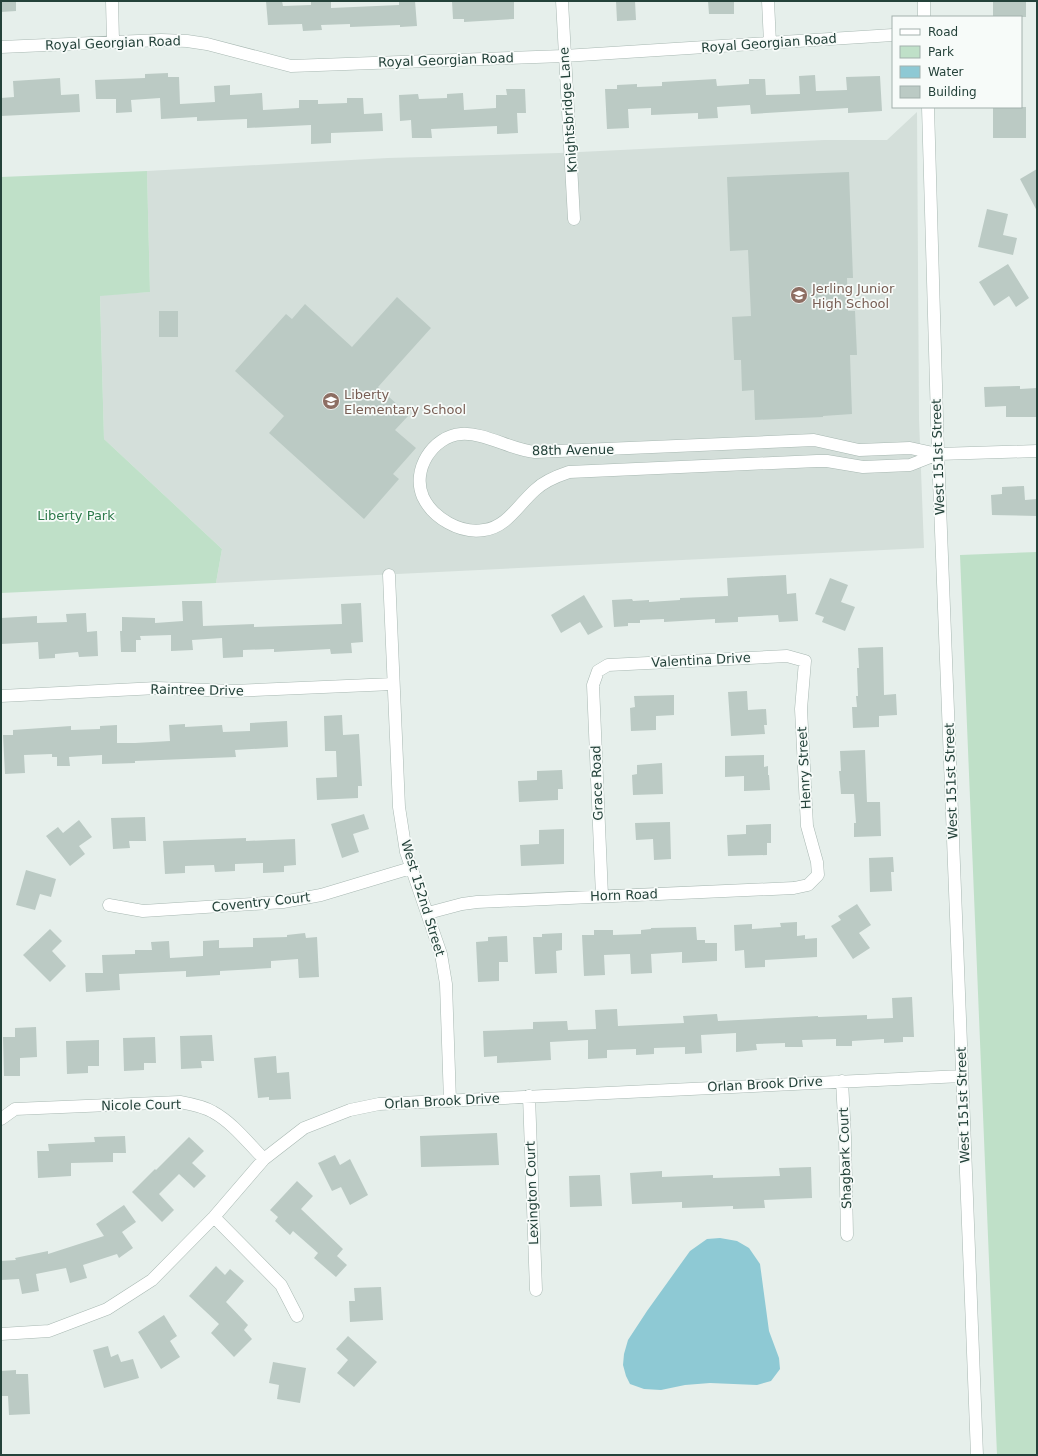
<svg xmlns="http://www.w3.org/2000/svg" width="1038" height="1456" font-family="'DejaVu Sans',sans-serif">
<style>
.built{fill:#d4dfda}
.green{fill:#bfe0c8}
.water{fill:#8ec9d4}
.building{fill:#bbcac4}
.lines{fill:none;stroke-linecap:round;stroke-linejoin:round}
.minor-casing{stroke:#a8b8b2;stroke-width:13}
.minor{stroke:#fff;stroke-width:12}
.labels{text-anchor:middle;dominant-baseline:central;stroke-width:3.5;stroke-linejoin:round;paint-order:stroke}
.street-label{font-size:13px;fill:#24423a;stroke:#f7fbf9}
.education-label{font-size:13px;fill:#785e54;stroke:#f7fbf9;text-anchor:start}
.park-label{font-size:13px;fill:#2d7a4b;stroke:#f7fbf9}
</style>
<rect width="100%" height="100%" fill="#e6efeb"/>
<path class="built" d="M 917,112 L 919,419 L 924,548 L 216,583 L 222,549 L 104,439 L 100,295 L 150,292 L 147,171 L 388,158 L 559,153 L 824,140 L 887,140 Z"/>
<path class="green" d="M 147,171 L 150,292 L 100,296 L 104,439 L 222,549 L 216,583 L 1,593 L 1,177 Z
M 1037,552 L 1037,1455 L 997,1455 L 960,555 Z"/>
<path class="water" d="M 720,1238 L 737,1241 L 749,1248 L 760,1264 L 769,1331 L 779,1358 L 780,1369 L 771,1381 L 757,1385 L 710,1383 L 685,1385 L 661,1390 L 644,1389 L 630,1384 L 626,1376 L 623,1365 L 624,1354 L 628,1340 L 647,1311 L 690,1251 L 707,1239 Z"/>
<path class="building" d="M 1,1 L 16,1 L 16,11 L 1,12 Z
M 266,1 L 282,1 L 283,6 L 311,5 L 311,1 L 331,1 L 331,8 L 399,5 L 399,1 L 415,1 L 417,26 L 400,27 L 400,25 L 350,27 L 350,24 L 321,25 L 322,30 L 303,31 L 302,24 L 268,25 Z
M 452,1 L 514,1 L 514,19 L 464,22 L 464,19 L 453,19 Z
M 616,1 L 635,1 L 636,20 L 617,21 Z
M 708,1 L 734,1 L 734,14 L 709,14 Z
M 993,1 L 1026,1 L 1026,17 L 993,17 Z
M 168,73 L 168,77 L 179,77 L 180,104 L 215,102 L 214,86 L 230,85 L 230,95 L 262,93 L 263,110 L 299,108 L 299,100 L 318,100 L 318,104 L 347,103 L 347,98 L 363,98 L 364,114 L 382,113 L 383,131 L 331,133 L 331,143 L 311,144 L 311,125 L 247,128 L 247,119 L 197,121 L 197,117 L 161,119 L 160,98 L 131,100 L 132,112 L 116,113 L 116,99 L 96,99 L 95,80 L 145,78 L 145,74 Z
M 815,75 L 816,91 L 847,90 L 846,77 L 880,76 L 882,111 L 848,113 L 848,108 L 751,114 L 750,105 L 717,107 L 718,118 L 698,119 L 698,113 L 651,115 L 651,108 L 628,109 L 629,128 L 607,129 L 605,89 L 617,89 L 617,85 L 637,84 L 637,87 L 662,86 L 662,82 L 716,79 L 717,86 L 749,84 L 749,79 L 765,79 L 766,95 L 800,94 L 799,76 Z
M 60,78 L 61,95 L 79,94 L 80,112 L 1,116 L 1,98 L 14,97 L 13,81 Z
M 506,89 L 525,89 L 526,113 L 517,113 L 518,133 L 497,134 L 497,126 L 431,129 L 432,138 L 412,138 L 411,120 L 400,121 L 399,95 L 418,94 L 419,99 L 447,98 L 447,94 L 463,93 L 464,110 L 496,108 L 496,95 L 507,95 Z
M 993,107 L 1026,107 L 1026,138 L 993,138 Z
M 1037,169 L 1037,211 L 1020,179 Z
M 849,172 L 853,278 L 847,278 L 848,311 L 855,311 L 857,355 L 850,355 L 852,414 L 823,416 L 823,417 L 755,420 L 754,390 L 742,391 L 741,360 L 734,360 L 732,317 L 751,316 L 748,250 L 730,251 L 727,177 Z
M 987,209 L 1008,214 L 1003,235 L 1017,238 L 1013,255 L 978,247 Z
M 1008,264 L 1029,298 L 1016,307 L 1009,296 L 994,306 L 979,282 Z
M 397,297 L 431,328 L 378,387 L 409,415 L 395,430 L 416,448 L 393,474 L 399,479 L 364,519 L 269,433 L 284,416 L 235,371 L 286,314 L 292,319 L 305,304 L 352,347 Z
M 159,311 L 178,311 L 178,337 L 159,337 Z
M 1020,386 L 1020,389 L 1037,388 L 1037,417 L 1006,417 L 1006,406 L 985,407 L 984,387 Z
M 1024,486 L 1025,500 L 1037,499 L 1037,516 L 992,515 L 991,495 L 1002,494 L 1002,487 Z
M 786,575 L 787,594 L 796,593 L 798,621 L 779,622 L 778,615 L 738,617 L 738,622 L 715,623 L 715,619 L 664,622 L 664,619 L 640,620 L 640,623 L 628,623 L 628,626 L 614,627 L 612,600 L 632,599 L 633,601 L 649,600 L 649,602 L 680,600 L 680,598 L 728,596 L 727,578 Z
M 830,578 L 848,585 L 841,602 L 855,607 L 845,631 L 822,622 L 824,617 L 815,614 Z
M 584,595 L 603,627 L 588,635 L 580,622 L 561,633 L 551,615 Z
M 182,601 L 202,601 L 203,626 L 254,624 L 254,627 L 342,624 L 341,604 L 361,603 L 363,642 L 351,643 L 352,653 L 331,654 L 330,649 L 274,652 L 274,649 L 243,650 L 243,657 L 223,658 L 222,638 L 192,640 L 193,650 L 171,651 L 171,635 L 140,636 L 141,640 L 136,640 L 136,652 L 121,652 L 120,631 L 122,631 L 122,617 L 155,618 L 155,623 L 183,621 Z
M 86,613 L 87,632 L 97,631 L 98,656 L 79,657 L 78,652 L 55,654 L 55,658 L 39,659 L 38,642 L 1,644 L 1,618 L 37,616 L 37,623 L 67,622 L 66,614 Z
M 883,647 L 884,695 L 896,694 L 897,715 L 879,716 L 879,727 L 853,728 L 852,707 L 857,707 L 856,696 L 858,696 L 857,668 L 859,668 L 858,648 Z
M 747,691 L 748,710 L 766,709 L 767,725 L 764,725 L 765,734 L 731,736 L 728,692 Z
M 674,695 L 674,715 L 656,716 L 656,730 L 631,731 L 630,708 L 635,707 L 634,696 Z
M 342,715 L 343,735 L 359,734 L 362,786 L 358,786 L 358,798 L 317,800 L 316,778 L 337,777 L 336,751 L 325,751 L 324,716 Z
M 287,721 L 288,747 L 235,750 L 236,757 L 135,761 L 135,763 L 102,764 L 102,755 L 69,757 L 70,766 L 57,766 L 57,757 L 52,757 L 52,754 L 24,755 L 25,773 L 5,774 L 3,735 L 13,735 L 13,730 L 71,726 L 71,730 L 100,729 L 100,726 L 117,725 L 117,743 L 135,743 L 170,741 L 169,725 L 185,724 L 185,727 L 222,725 L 223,732 L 250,731 L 250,723 Z
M 865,750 L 867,802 L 880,802 L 881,836 L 854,837 L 854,823 L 856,823 L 854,794 L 841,794 L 839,771 L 841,771 L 840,751 Z
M 764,755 L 764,767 L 768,766 L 768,775 L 769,775 L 770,790 L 744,791 L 744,776 L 725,777 L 725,756 Z
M 662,763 L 663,794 L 633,795 L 632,775 L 637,774 L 637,765 Z
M 562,770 L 563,789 L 558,789 L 558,800 L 519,802 L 518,781 L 537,780 L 537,771 Z
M 364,814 L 369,829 L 353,834 L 359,852 L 342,858 L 331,824 Z
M 145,817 L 146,841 L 129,841 L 130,848 L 113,849 L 111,818 Z
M 79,820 L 92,837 L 79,846 L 85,854 L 70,866 L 46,836 L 58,827 L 63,833 Z
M 670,822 L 671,859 L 654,860 L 653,839 L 636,840 L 635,823 Z
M 771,824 L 771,843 L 767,843 L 767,855 L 728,856 L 727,835 L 746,834 L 746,825 Z
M 564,829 L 564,864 L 521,866 L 520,845 L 539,844 L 539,830 Z
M 246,838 L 246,841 L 295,839 L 296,865 L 284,866 L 284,872 L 263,873 L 263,863 L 235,864 L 235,871 L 215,872 L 214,865 L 185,866 L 185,873 L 165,874 L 163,841 Z
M 893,857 L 894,872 L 891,872 L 892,891 L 870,892 L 869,858 Z
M 26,870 L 56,879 L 51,897 L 40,894 L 35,910 L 16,905 Z
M 857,904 L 871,925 L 859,933 L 870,948 L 853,959 L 831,926 L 841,920 L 838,916 Z
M 797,922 L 797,936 L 805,935 L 805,939 L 817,938 L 817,957 L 765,960 L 765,967 L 745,968 L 744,950 L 735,951 L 734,925 L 752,924 L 752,929 L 781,927 L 780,923 Z
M 696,927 L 697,940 L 705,940 L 705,943 L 717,943 L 717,961 L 682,963 L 682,952 L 651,954 L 652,973 L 631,974 L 630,954 L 604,955 L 605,975 L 584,976 L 582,935 L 594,935 L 594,930 L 613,930 L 613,935 L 641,934 L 641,930 L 651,929 L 651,928 Z
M 50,929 L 62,941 L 52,951 L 66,966 L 50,982 L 23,955 Z
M 305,933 L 306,938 L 317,937 L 319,977 L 299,978 L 298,959 L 271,961 L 271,968 L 220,971 L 220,975 L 186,977 L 186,971 L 119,974 L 120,990 L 86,992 L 85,973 L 103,973 L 102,955 L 135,954 L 135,950 L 152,950 L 151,942 L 169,941 L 170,958 L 203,956 L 203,941 L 219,940 L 219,948 L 253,947 L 253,938 L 287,937 L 287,935 Z
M 562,933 L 562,950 L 556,951 L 557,973 L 535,974 L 533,937 L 542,937 L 542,934 Z
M 507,936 L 508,962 L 499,962 L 499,981 L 478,982 L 476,942 L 488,941 L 488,937 Z
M 912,997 L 914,1037 L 903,1037 L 903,1042 L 884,1043 L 884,1039 L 852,1041 L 852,1046 L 836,1046 L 836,1039 L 802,1040 L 803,1047 L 785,1047 L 785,1043 L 756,1044 L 757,1050 L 736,1052 L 736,1033 L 701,1035 L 702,1053 L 685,1054 L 685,1047 L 654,1048 L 654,1054 L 636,1055 L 636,1049 L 607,1050 L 607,1058 L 588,1059 L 588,1040 L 550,1042 L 551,1060 L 497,1063 L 497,1056 L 484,1057 L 483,1031 L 533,1029 L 533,1022 L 567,1021 L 568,1030 L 596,1029 L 595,1010 L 617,1009 L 618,1026 L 684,1023 L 683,1016 L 717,1014 L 718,1021 L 818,1016 L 818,1017 L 867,1015 L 867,1019 L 893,1018 L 892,998 Z
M 36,1027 L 37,1057 L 20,1058 L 20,1076 L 4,1076 L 3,1037 L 15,1037 L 15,1028 Z
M 212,1035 L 214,1061 L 201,1061 L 202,1068 L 181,1069 L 180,1036 Z
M 155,1037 L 156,1063 L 144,1063 L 144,1070 L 124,1071 L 123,1038 Z
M 99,1040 L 99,1066 L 88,1066 L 88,1073 L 67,1074 L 66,1041 Z
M 276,1056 L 277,1073 L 289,1072 L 291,1099 L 269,1100 L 269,1097 L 258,1098 L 254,1058 Z
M 497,1133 L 499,1165 L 421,1167 L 420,1136 Z
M 125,1136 L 126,1153 L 113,1153 L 113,1162 L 71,1163 L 71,1176 L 38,1178 L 37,1151 L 49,1151 L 48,1144 L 95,1142 L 94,1137 Z
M 189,1137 L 204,1151 L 192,1163 L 206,1176 L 194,1188 L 179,1174 L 159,1194 L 174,1210 L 162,1222 L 132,1192 L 155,1169 L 156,1170 Z
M 335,1155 L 340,1165 L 350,1159 L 368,1195 L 350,1205 L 341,1187 L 332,1191 L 318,1163 Z
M 811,1167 L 812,1198 L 764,1200 L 765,1208 L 733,1209 L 733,1206 L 682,1208 L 682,1202 L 632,1204 L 630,1173 L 662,1171 L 662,1177 L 713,1175 L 713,1178 L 780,1176 L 779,1168 Z
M 600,1175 L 602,1206 L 570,1207 L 569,1176 Z
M 297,1181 L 313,1196 L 301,1209 L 343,1249 L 337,1256 L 347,1265 L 336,1277 L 314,1258 L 318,1253 L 293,1231 L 290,1235 L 275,1221 L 278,1217 L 270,1210 Z
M 124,1205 L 136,1222 L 122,1232 L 133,1248 L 119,1258 L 117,1254 L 83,1265 L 87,1278 L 70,1283 L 66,1268 L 36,1274 L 39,1291 L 22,1294 L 19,1279 L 1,1280 L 1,1261 L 16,1260 L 15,1258 L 48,1251 L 48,1254 L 104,1236 L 96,1224 Z
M 216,1266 L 225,1275 L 230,1269 L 244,1281 L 226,1302 L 248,1325 L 244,1330 L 252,1339 L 234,1357 L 211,1333 L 219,1324 L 189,1296 Z
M 381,1287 L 383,1320 L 350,1322 L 349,1301 L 355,1301 L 354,1288 Z
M 164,1315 L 177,1336 L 170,1341 L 180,1357 L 161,1369 L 138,1332 Z
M 348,1336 L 377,1362 L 354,1387 L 337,1373 L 348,1360 L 336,1349 Z
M 108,1346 L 111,1357 L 118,1354 L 121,1362 L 133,1359 L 139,1378 L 104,1388 L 93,1350 Z
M 273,1362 L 306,1368 L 300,1403 L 277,1399 L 279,1385 L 269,1383 Z
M 16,1370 L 16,1374 L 28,1374 L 30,1414 L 9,1415 L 8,1396 L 1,1396 L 1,1371 Z"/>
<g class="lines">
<g class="minor-casing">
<path id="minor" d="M 112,1 L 113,41
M 562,1 L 574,219
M 768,1 L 770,43
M 924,1 L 924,17
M 1,47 L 161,40 L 187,41 L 207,44 L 291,66 L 564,56 L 893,35
M 928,107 L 938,454 L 977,1455
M 938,454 L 910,465 L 863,467 L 827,461 L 817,461 L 569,472 C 557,476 544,481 535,490 C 518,505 507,527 484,530 C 460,534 433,518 423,497 C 411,470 433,436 461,434 C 484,432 511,450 535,452 L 814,440 L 859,450 L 910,448 L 938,454 L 1037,451
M 389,575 L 399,807 L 406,852 L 441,954 L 446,984 L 450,1101
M 1,696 L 157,688 L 233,691 L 393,684
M 109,905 L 143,911 L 283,902 L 321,895 L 411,868
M 428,913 L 462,904 L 477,902 L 794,888 L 808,885 L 818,875 L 817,862 L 807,826 L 801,709 L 805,661 L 787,656 L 608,665 L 598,671 L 593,685 L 602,896
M 842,1081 L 845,1137 L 847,1235
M 529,1096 L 536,1290
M 1,1119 L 15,1109 L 180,1102 C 191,1104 203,1106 213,1112 C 233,1123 248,1143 264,1159
M 214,1217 L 281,1285 L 297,1316
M 1,1334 L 49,1331 L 107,1309 L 152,1280 L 214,1217 L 264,1159 L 304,1128 L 350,1110 L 379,1104 L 962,1076"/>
</g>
<use href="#minor" class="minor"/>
</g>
<defs>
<g id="school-disc" transform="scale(0.9)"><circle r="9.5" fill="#8d6e63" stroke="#f7fbf9"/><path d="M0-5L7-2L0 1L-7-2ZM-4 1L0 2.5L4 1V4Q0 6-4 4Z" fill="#fff"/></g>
</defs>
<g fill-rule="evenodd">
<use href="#school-disc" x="799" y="295"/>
<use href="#school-disc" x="331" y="401"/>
</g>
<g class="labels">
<g class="street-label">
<text transform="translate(113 43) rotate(-2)">Royal Georgian Road</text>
<text transform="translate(769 43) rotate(-4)">Royal Georgian Road</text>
<text transform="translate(446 60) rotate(-2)">Royal Georgian Road</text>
<text transform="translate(568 110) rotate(-94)">Knightsbridge Lane</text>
<text transform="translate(573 450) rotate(-1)">88th Avenue</text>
<text transform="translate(938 457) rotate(-92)">West 151st Street</text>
<text transform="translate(701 660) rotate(-3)">Valentina Drive</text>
<text transform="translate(197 690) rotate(1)">Raintree Drive</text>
<text transform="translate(804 768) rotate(-93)">Henry Street</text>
<text transform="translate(951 781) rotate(-92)">West 151st Street</text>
<text transform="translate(597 783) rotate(-92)">Grace Road</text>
<text transform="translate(624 895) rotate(-2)">Horn Road</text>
<text transform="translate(423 898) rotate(73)">West 152nd Street</text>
<text transform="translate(261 902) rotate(-6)">Coventry Court</text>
<text transform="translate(765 1084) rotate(-3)">Orlan Brook Drive</text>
<text transform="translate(442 1101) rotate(-3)">Orlan Brook Drive</text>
<text transform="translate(141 1105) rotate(-1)">Nicole Court</text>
<text transform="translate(963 1105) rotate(-92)">West 151st Street</text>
<text transform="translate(845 1158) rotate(-92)">Shagbark Court</text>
<text transform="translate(532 1193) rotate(-92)">Lexington Court</text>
</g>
<g class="education-label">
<text x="812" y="288">Jerling Junior<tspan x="812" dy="15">High School</tspan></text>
<text x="344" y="394">Liberty<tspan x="344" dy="15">Elementary School</tspan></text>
</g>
<g class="park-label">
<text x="76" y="515">Liberty Park</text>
</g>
</g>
<rect width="1038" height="1456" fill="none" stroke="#24423a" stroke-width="4"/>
<rect x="892" y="16" width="130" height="92" fill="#f7fbf9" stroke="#a3b1ad"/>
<rect x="900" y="29" width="20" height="6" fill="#ffffff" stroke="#a3b1ad"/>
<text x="928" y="36" font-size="12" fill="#24423a">Road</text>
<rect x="900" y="46" width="20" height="12" fill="#bfe0c8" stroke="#a3b1ad"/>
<text x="928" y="56" font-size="12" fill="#24423a">Park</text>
<rect x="900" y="66" width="20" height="12" fill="#8ec9d4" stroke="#a3b1ad"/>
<text x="928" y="76" font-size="12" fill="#24423a">Water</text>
<rect x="900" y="86" width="20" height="12" fill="#bbcac4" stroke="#a3b1ad"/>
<text x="928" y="96" font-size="12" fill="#24423a">Building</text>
</svg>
